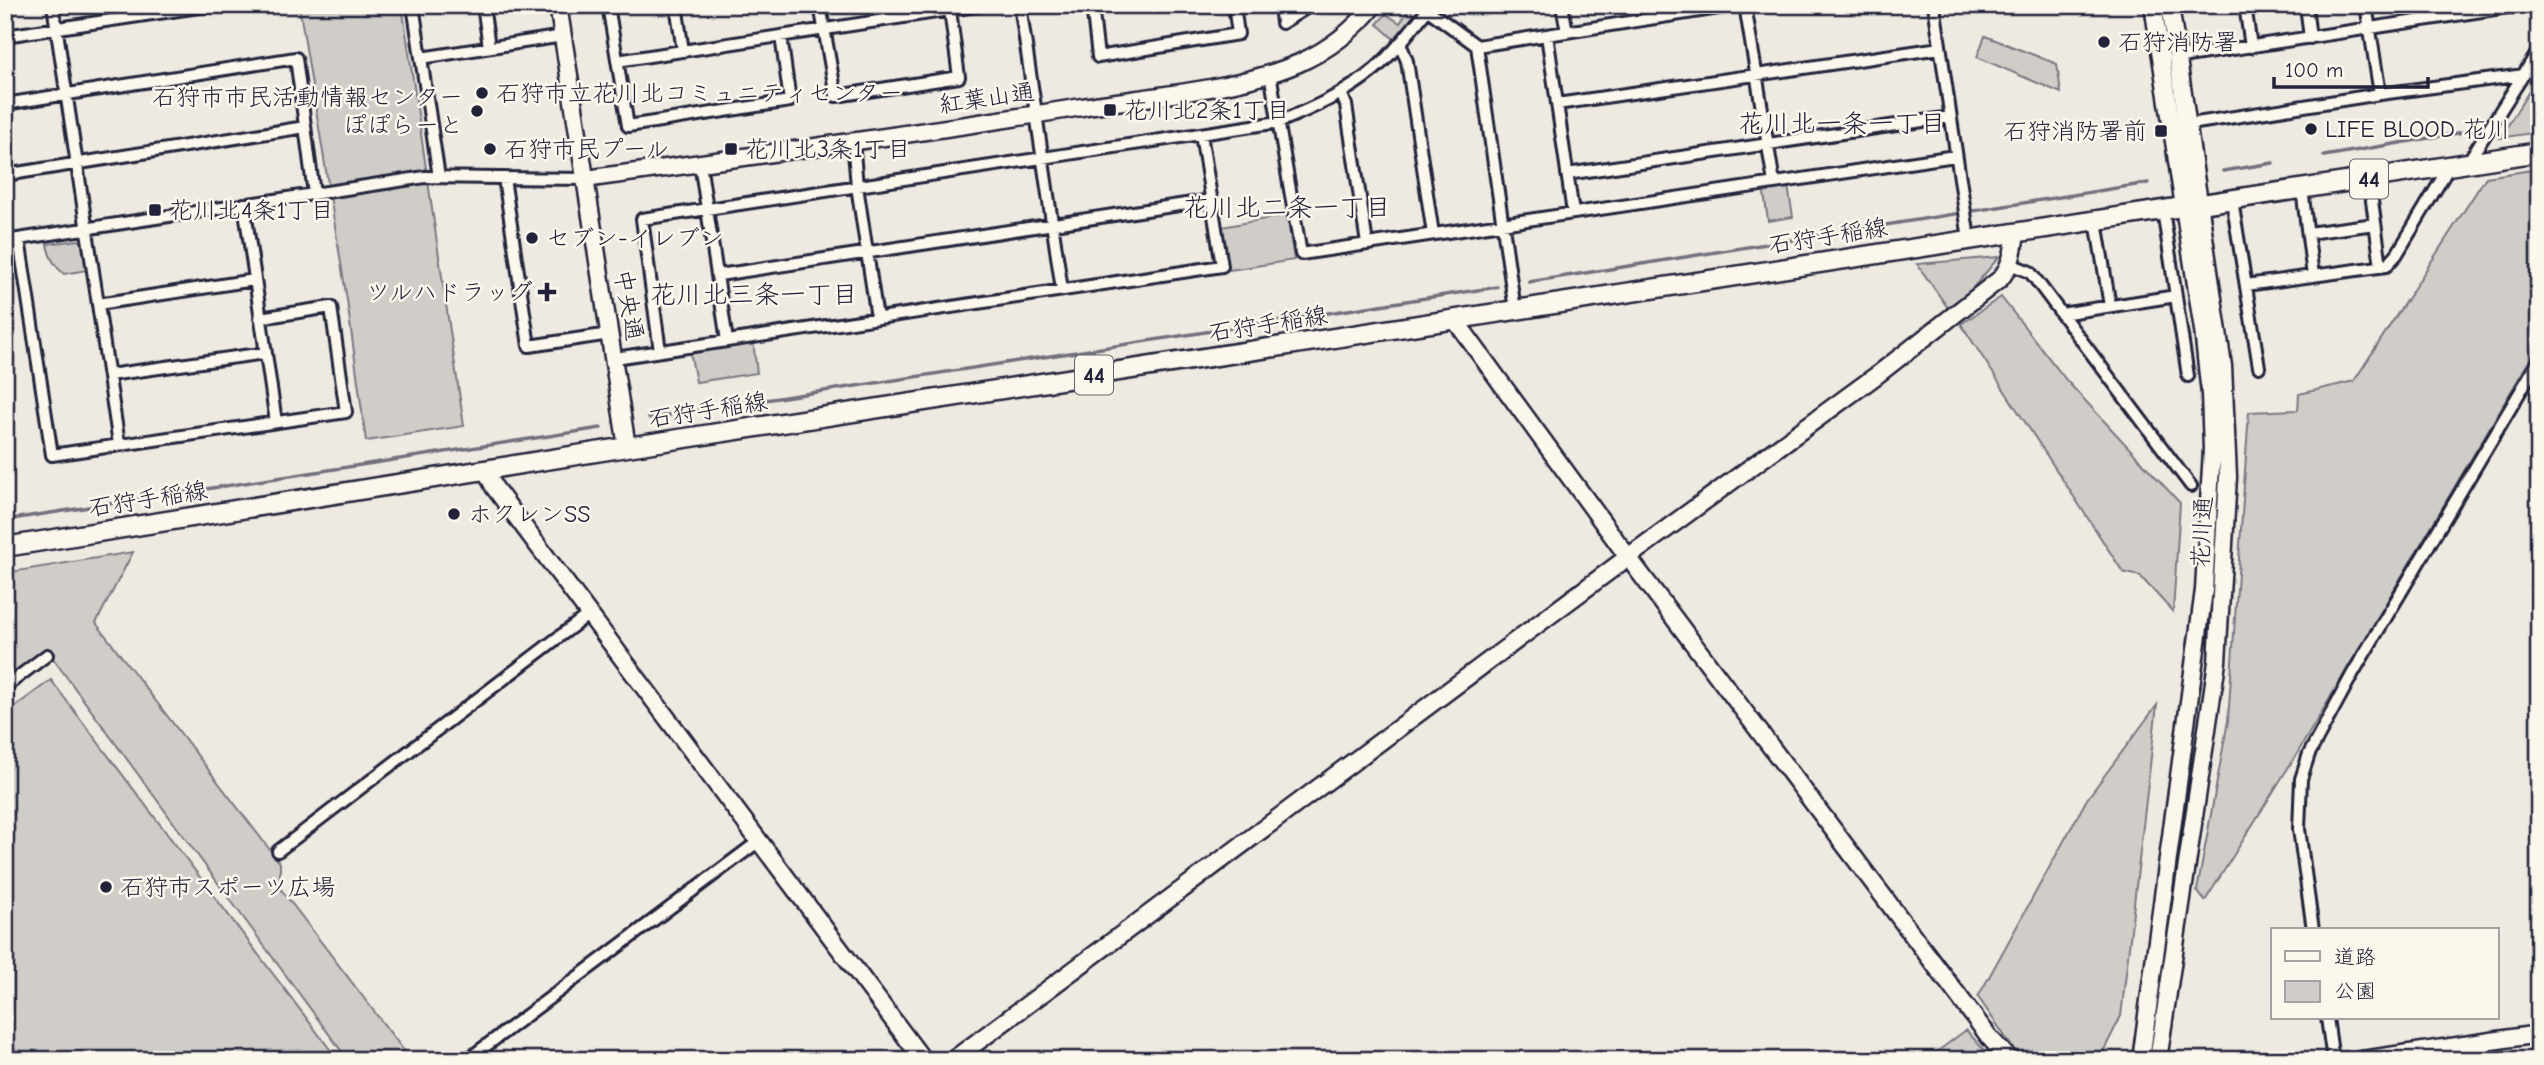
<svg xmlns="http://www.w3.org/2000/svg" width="2544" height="1065" font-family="'Comic Neue','Klee One',sans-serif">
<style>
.green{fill:#d0cdc9;stroke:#797882;stroke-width:2}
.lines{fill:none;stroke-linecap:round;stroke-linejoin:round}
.stream{stroke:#716f7c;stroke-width:3.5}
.street-casing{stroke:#22223b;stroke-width:16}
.secondary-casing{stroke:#22223b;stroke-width:21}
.primary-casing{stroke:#22223b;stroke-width:23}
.street{stroke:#fbf7ec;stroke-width:10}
.secondary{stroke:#fbf7ec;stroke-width:16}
.primary{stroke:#fbf7ec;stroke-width:18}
.poi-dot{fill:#22223b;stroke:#fbf7ec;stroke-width:2.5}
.labels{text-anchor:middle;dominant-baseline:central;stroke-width:5;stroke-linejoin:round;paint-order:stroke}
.shield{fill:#fbf7ec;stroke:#636270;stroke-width:2}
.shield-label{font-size:23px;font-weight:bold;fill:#22223b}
.poi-label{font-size:24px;fill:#22223b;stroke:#fbf7ec;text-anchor:start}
.street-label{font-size:24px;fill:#22223b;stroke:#fbf7ec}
.neighbourhood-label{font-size:26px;fill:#22223b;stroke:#fbf7ec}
</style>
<rect width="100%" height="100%" fill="#eeeae2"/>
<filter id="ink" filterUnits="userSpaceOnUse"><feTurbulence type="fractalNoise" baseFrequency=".0143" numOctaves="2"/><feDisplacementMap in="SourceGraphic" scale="14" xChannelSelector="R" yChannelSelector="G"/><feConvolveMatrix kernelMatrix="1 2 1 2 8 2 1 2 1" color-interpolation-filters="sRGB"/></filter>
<g filter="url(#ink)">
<path class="green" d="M 299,5 L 402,5 L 464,426 L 366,441 L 347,300 Z
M 1409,9 L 1416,17 L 1396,41 L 1377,24 L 1386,14 L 1400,23 Z
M 1985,36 L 2057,64 L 2061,93 L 1977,57 Z
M 2539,75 L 2539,132 L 2500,138 Z
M 2539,169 L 2539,344 L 2298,752 L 2205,901 L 2197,891 L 2228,721 L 2249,412 L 2298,410 L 2299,394 L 2354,381 L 2486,177 Z
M 1788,186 L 1793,217 L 1768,221 L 1764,193 L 1769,192 L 1769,189 Z
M 1287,215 L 1294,260 L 1229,270 L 1222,227 Z
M 79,240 L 82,242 L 87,270 L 64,274 C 54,266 49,256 47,244 Z
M 1999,257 L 1972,289 L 1948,308 L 1917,264 Z
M 2001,297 L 2067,381 L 2180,503 L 2173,612 L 2140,576 L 2123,572 L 1961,324 Z
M 753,341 L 757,373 L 696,382 L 690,352 Z
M 133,552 L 96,623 L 280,863 L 280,888 L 411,1060 L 348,1060 L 46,649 L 5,678 L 5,573 Z
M 51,680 L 338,1060 L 5,1060 L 5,714 Z
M 2157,705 L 2121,1016 L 2099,1060 L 2026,1060 L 2013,1048 L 1978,997 L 2087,799 Z
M 1966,1030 L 1993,1060 L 1926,1060 Z"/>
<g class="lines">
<path class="stream" d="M 2324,156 L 2470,131
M 2223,171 L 2273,163
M 1529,282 L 2148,183
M 649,418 L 1497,287
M 5,520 L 601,428"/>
<g class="street-casing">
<path id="street" d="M 53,5 L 119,444
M 413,5 L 439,177
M 483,5 L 489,47
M 608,5 L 628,126 L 790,101 L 781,36
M 676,5 L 683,51
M 820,5 L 836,96 L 959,77 L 950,10
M 1020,5 L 1062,290
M 1092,5 L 1098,57 L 1238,34 L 1234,5
M 1280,5 L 1282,23 L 1311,5
M 1562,5 L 1567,32
M 1745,5 L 1774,183
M 1934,5 L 1969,239
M 2245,5 L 2251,47
M 2306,5 L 2310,38
M 2366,5 L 2380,94
M 2427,5 L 2429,19
M 1424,7 L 1477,46 L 1515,310
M 1547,35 L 1573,213
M 5,36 L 212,5
M 1400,43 L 1407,61 L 1433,234
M 1477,46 L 1738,5
M 421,58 L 563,36
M 2174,58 L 2521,5
M 617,61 L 982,5
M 1270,73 L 1301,254 L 1955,156
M 1341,93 L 1346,105 L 1367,244
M 5,104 L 296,58 L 314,194
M 1557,104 L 1940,48
M 2184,125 L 2380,94 L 2524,75
M 853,141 L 857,186 L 877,318
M 2468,162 L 2539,50
M 700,163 L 727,341
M 1567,174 L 1950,117
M 5,175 L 305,127
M 504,178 L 529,346 L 610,334
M 2369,179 L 2381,266
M 2302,189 L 2313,276
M 2232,200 L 2259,367
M 244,204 L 276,422
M 2163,210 L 2188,376
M 2096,221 L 2110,306
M 2308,233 L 2375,224
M 19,239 L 52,455 L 346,412 L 331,307 L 260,318
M 5,241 L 425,177 L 585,179
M 2010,264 L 2030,272 L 2191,486
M 719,275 L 1212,200
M 2246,285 L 2386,266 L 2397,254 L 2449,167
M 98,304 L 254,280
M 2061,314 L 2176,296
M 660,351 L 642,219 L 1279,122 C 1313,108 1345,94 1374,70 C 1394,53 1411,30 1428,9
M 615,358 L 1222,266 L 1201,134
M 109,375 L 265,353
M 5,687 L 47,655
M 278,851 L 589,614
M 2313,930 L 2299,829 L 2301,779 L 2309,754 L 2353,673 L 2539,360
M 2327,1018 L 2333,1060
M 467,1060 L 759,841"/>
</g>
<g class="secondary-casing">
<path id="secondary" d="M 558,5 L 627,447
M 585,179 C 751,156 917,134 1082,107 C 1150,96 1237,90 1299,63 C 1328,50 1354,30 1374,5
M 1455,320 L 1628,557 L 1990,1038 L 2010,1060
M 486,470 L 494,487 L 923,1060
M 953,1060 L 1628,557 L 1877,375 L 2000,279 C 2012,265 2013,251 2016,234
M 2141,1060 L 2204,590 L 2212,449 L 2210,394 L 2203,330 L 2153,5
M 2158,1060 L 2217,662 L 2228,477 L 2223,366 L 2170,5
M 2362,1060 L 2539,1034"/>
</g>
<g class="primary-casing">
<path id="primary" d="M 5,547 L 627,447 L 2539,152"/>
</g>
<use href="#street" class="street"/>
<use href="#secondary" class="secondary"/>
<use href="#primary" class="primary"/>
</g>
</g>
<g class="poi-dot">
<circle cx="2104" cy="42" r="7"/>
<circle cx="482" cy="93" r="7"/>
<rect x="1103" y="103" width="14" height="14" rx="3.5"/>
<circle cx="477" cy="111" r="7"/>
<circle cx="2311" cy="129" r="7"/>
<rect x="2154" y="124" width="14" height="14" rx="3.5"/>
<circle cx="490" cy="149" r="7"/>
<rect x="724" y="142" width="14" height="14" rx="3.5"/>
<rect x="148" y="203" width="14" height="14" rx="3.5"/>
<circle cx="532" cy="238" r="7"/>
<path d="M543.5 281.5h7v7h7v7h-7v7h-7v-7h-7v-7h7z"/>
<circle cx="454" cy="514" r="7"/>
<circle cx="106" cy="887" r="7"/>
</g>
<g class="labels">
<g class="shield">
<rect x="2350" y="159.5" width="38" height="39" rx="5"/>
<rect x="1075" y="355.5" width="38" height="39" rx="5"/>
</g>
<g class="shield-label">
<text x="2369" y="179">44</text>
<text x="1094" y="375">44</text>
</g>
<g class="poi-label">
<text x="2118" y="42">石狩消防署</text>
<text x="496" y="93">石狩市立花川北コミュニティセンター</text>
<text x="463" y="97" text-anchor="end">石狩市市民活動情報センター<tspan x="463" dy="28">ぽぽらーと</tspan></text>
<text x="1124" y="110">花川北2条1丁目</text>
<text x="2325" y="129">LIFE BLOOD 花川</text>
<text x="2147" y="131" text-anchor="end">石狩消防署前</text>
<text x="504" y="149">石狩市民プール</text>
<text x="745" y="149">花川北3条1丁目</text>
<text x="169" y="210">花川北4条1丁目</text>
<text x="546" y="238">セブン-イレブン</text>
<text x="533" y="292" text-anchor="end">ツルハドラッグ</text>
<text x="468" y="514">ホクレンSS</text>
<text x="120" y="887">石狩市スポーツ広場</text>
</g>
<g class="street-label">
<text transform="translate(987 98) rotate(-8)">紅葉山通</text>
<text transform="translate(1828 236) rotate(-9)">石狩手稲線</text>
<text transform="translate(629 305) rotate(80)">中央通</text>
<text transform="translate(1268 324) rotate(-9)">石狩手稲線</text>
<text transform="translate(708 410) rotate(-9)">石狩手稲線</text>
<text transform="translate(148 499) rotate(-9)">石狩手稲線</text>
<text transform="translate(2202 532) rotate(-87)">花川通</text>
</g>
<g class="neighbourhood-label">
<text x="1842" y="124">花川北一条一丁目</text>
<text x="1287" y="208">花川北二条一丁目</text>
<text x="754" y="295">花川北三条一丁目</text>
</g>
</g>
<rect width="2544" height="1065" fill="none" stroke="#fbf7ec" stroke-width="28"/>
<rect x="14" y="14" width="2516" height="1037" fill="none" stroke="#22223b" stroke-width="2.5" filter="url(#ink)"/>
<rect x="2271" y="928" width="228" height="91" fill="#fbf7ec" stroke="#a4a2a5" stroke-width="2"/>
<rect x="2285" y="951" width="35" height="10" fill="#fbf7ec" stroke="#a4a2a5" stroke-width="2"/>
<text x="2334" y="964" font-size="21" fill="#22223b">道路</text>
<rect x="2285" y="981" width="35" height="21" fill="#d0cdc9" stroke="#a4a2a5" stroke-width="2"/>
<text x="2334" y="998" font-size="21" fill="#22223b">公園</text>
<path d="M2274 77v10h154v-10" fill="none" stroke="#22223b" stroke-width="3.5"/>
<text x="2285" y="77" font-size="21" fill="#22223b" stroke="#fbf7ec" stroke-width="5" paint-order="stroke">100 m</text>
</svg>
